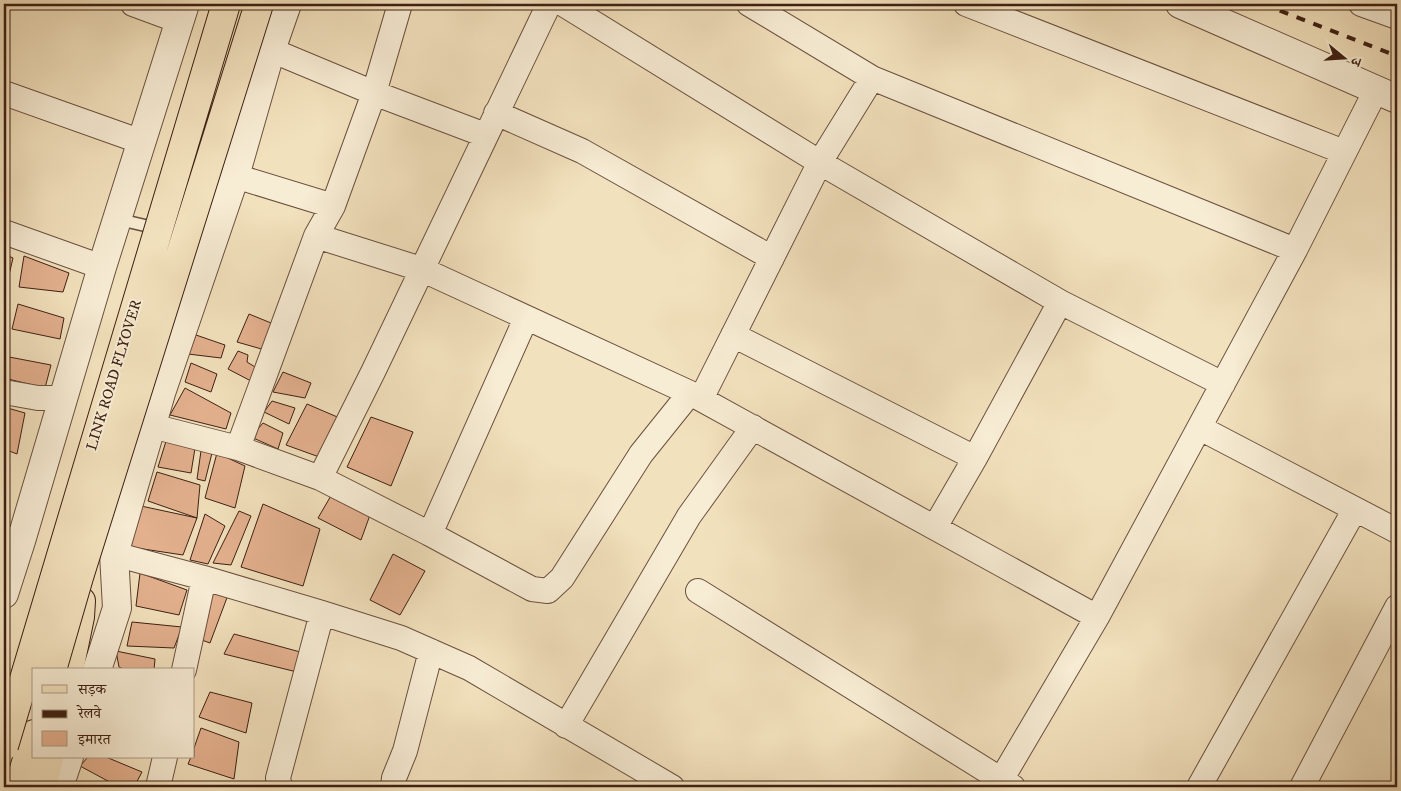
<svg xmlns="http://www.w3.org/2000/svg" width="1401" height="791" font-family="'IM FELL DW Pica','Noto Serif Devanagari',serif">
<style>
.building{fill:#e4b18f;stroke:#3e2013}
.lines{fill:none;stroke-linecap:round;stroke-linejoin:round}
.service-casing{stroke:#6b503e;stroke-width:14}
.minor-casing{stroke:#6b503e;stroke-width:26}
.tertiary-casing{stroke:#6b503e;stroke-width:30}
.primary-casing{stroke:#3e2013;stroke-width:30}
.service{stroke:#f7ecd4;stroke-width:11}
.minor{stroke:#f7ecd4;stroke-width:24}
.tertiary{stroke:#f7ecd4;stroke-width:28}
.primary{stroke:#f2e1bd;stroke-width:28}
.rail{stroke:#3e2013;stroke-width:4;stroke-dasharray:9 9;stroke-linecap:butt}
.primary-bridge-casing{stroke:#3e2013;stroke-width:30;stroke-linecap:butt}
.primary-bridge{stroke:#f2e1bd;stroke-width:28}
.labels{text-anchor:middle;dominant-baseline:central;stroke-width:4;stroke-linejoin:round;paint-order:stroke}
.street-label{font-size:15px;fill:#3e2013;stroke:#f7ecd4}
</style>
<rect width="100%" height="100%" fill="#f2e1bd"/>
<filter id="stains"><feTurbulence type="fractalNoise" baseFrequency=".004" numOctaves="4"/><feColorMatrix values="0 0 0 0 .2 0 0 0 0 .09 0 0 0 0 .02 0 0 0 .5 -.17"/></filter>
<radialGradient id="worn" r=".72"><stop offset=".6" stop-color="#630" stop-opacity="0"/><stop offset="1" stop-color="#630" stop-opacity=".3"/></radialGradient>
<path class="building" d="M 4,254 L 13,258 L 4,296 Z
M 24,256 L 69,273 L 63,292 L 19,287 Z
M 18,304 L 64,318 L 60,339 L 12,329 Z
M 249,314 L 276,325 L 265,350 L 237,342 Z
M 196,335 L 225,345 L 221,358 L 188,354 Z
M 238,351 L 248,355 L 247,362 L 260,370 L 251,381 L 228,369 Z
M 4,356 L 51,365 L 45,388 L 4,378 Z
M 191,363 L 217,374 L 211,392 L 185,382 Z
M 283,372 L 311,383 L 305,398 L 273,392 Z
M 185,388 L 231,413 L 226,429 L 170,415 Z
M 272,401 L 295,408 L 289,424 L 264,412 Z
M 307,404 L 342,419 L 322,458 L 286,445 Z
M 4,407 L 25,413 L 17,454 L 4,449 Z
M 371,417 L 413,432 L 391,486 L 347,467 Z
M 263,423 L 283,433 L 278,449 L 251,437 Z
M 167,438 L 196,442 L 191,473 L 158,467 Z
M 202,444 L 213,449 L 205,481 L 197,479 Z
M 217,453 L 245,466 L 235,508 L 205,498 Z
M 157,472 L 200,485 L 197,518 L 148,501 Z
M 332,494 L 370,515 L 361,540 L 318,518 Z
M 263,504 L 320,529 L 303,586 L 241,567 Z
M 141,506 L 197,518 L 183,555 L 130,547 Z
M 239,511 L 251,516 L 231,565 L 213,563 Z
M 205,514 L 225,526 L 208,564 L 190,560 Z
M 393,554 L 425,571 L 400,615 L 370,600 Z
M 140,573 L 187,590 L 179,615 L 136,606 Z
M 209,591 L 228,595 L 210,643 L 199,639 Z
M 132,622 L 182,627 L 174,648 L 127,646 Z
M 234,634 L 304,653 L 301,673 L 224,654 Z
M 116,651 L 155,659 L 154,670 L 126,670 L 119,667 Z
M 210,692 L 252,703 L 246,733 L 199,717 Z
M 201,728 L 239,742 L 234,779 L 188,764 L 191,757 L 194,757 L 194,748 Z
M 88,757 L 106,757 L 142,772 L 134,787 L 119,787 L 80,766 Z"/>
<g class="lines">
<g class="service-casing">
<path id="service" d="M 117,219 L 160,229"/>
</g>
<g class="minor-casing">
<path id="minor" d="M 133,4 L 179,21
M 563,4 L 824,165 L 1060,302 L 1223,384
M 749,4 L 872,78 L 1295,250
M 966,4 L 1344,152
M 1361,4 L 1397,17
M 271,50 L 374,93 L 485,135
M 4,93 L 142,142
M 496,113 L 582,151 L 772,258
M 235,176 L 333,206 L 316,236 L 421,269 L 690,393 L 1097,617
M 333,206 L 374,93 L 400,4
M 4,232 L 102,267
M 733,335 L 975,458
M 4,392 L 38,398 L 63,398
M 701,399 L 820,162 L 872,78
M 152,426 L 238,448 L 320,478 L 430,534 L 532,589 L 548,591 L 562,578 L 641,454 L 690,393
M 1200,428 L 1397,531
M 238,448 L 316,236
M 320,478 L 373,372 L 549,4
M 935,527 L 975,458 L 1060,302
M 430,534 L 526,318
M 4,538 L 21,541
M 114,554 L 204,578 L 322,613 L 401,638 L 469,668 L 672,787
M 698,591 L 1013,787
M 184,670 L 204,578
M 566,726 L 689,516 L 753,427
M 1001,780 L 1097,617 L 1295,250 L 1376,90
M 158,787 L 165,757
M 280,787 L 278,778 L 322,613
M 393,787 L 394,778 L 405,751 L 431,651
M 1199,787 L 1355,509
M 1302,787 L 1397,607"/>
</g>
<g class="tertiary-casing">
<path id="tertiary" d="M 1180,4 L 1397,99
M 4,594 L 21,541 L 102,267 L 185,4
M 97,670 L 117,608 L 114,554 L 161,393 L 235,176 L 271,50 L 287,4
M 59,787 L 69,757"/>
</g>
<g class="primary-casing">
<path id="primary" d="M 69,670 L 80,617 L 81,601
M 19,787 L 34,734
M 42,787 L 49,757"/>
</g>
<use href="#service" class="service"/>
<use href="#minor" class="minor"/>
<use href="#tertiary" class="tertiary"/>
<use href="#primary" class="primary"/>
<path class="rail" d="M 1263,4 L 1397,56"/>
<g class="primary-bridge-casing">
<path id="primary-bridge" d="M 52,670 L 79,577 L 259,4
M 4,746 L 226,4"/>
</g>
<use href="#primary-bridge" class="primary-bridge"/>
</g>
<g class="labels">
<g class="street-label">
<text transform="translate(114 375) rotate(-73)">LINK ROAD FLYOVER</text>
</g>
</g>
<rect width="1401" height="791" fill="none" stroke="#f2e1bd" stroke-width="20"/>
<rect x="5" y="5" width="1391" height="781" fill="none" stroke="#3e2013" stroke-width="2.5"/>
<rect x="10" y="10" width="1381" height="771" fill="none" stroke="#3e2013"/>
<rect x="32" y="668" width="162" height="90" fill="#f7ecd4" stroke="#ad9a87"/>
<rect x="42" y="685" width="25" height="8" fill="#f2e1bd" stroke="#ad9a87"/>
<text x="78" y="694" font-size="15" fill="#3e2013">सड़क</text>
<rect x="42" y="710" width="25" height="8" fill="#3e2013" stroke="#ad9a87"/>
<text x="78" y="718" font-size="15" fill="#3e2013">रेलवे</text>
<rect x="42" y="731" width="25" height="15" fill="#e4b18f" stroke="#ad9a87"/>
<text x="78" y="744" font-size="15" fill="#3e2013">इमारत</text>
<g transform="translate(1344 58) rotate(108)" stroke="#f7ecd4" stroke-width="4" paint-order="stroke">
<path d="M0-4L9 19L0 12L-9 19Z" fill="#3e2013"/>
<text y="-8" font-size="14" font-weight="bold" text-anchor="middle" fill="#3e2013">उ</text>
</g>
<rect width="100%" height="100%" filter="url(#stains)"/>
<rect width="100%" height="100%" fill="url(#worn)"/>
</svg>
